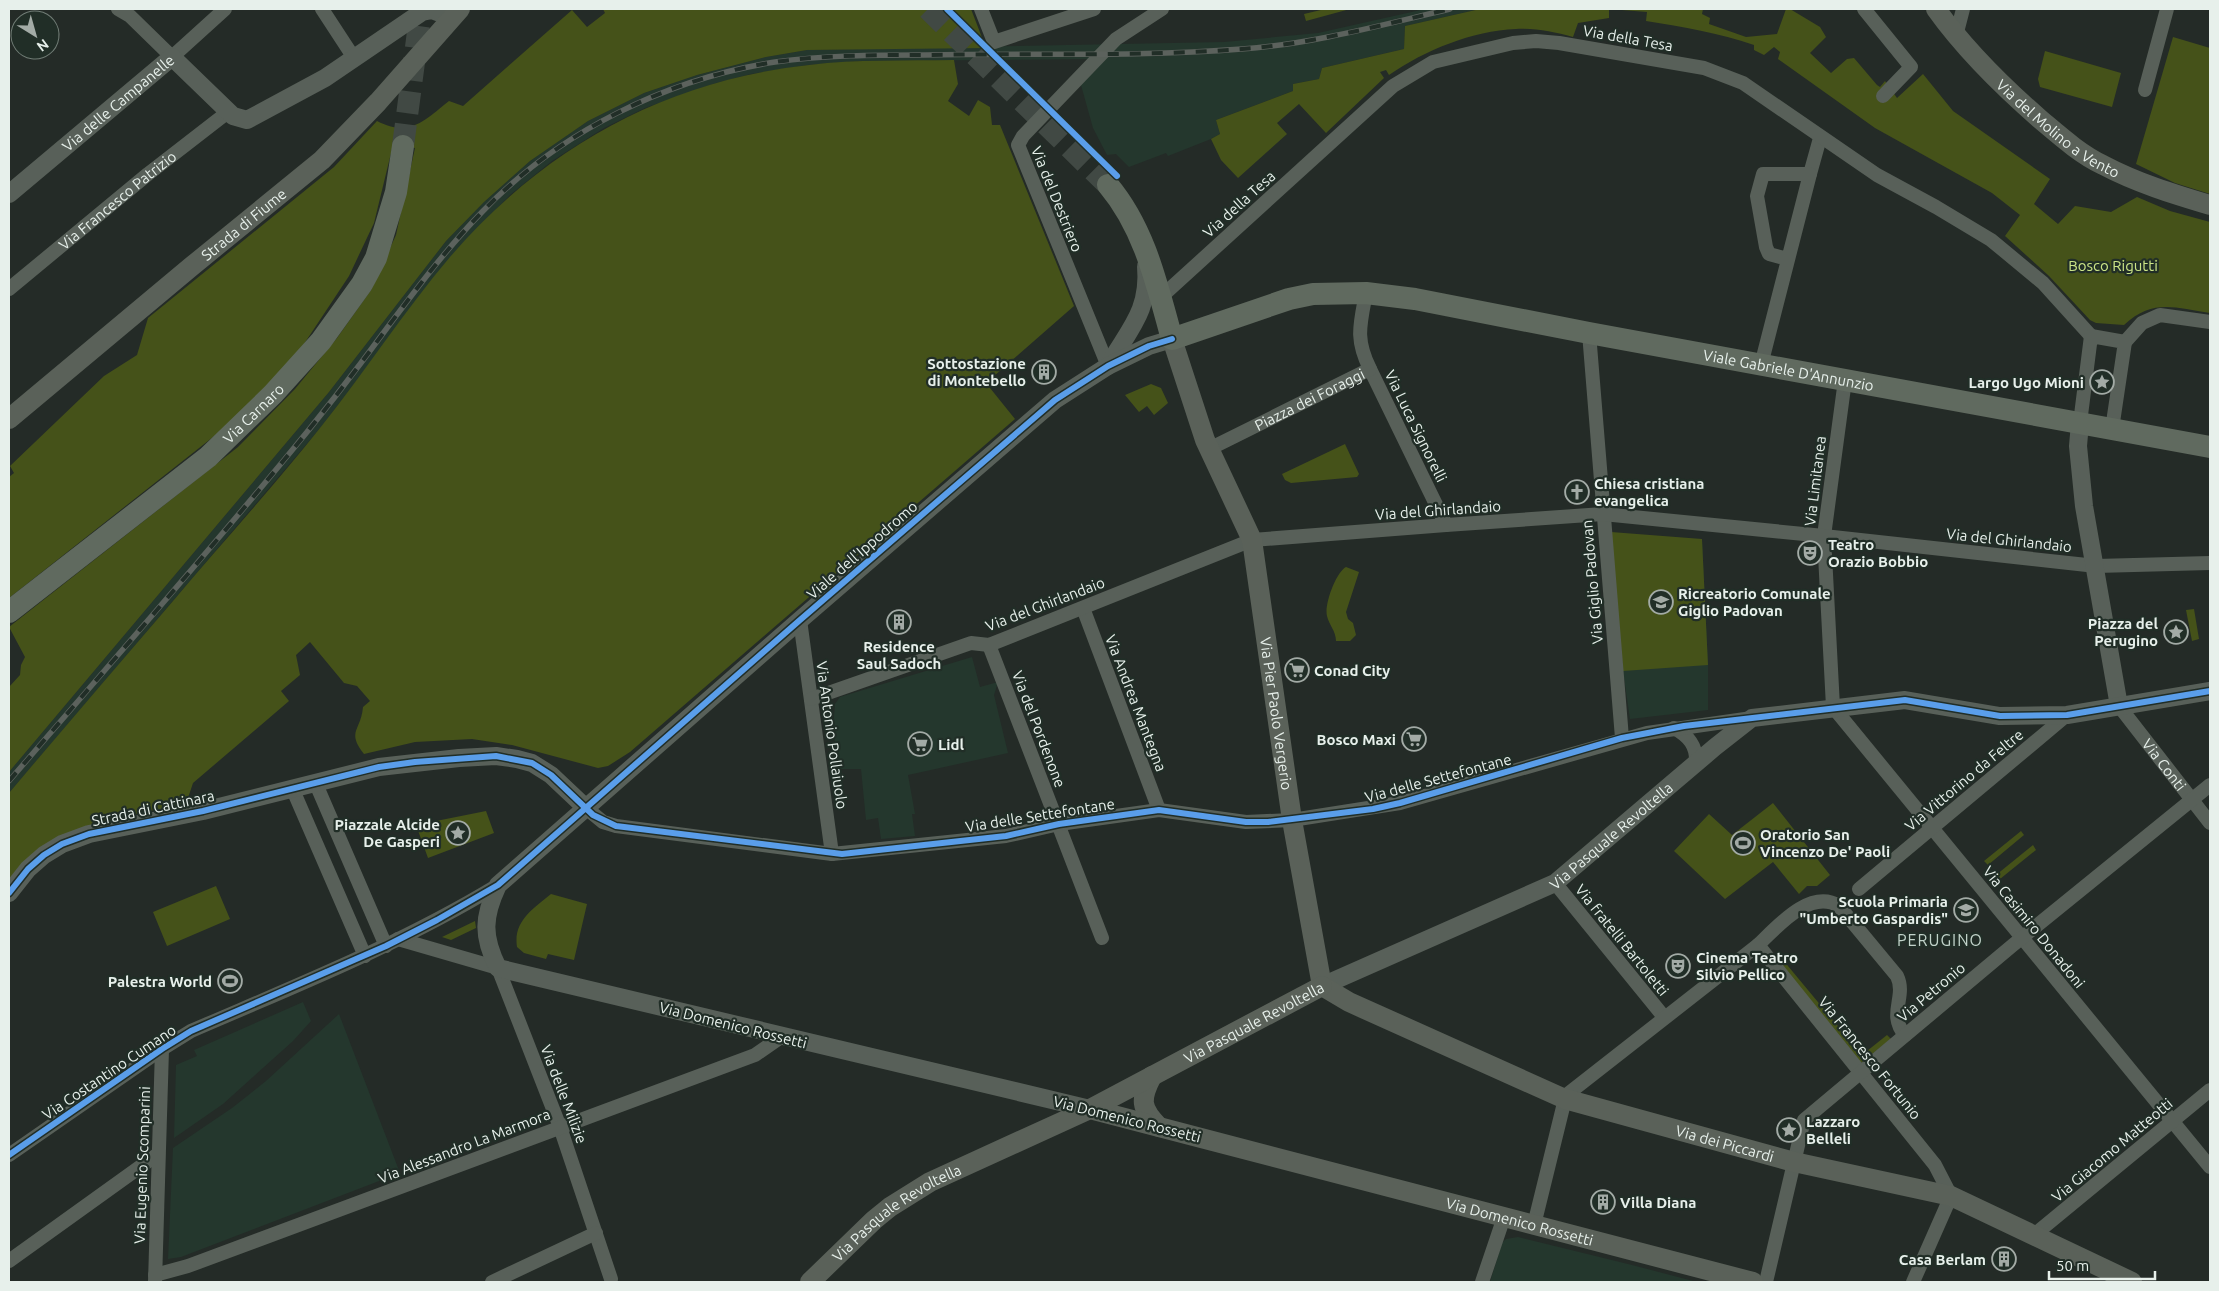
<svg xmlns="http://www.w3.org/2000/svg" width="2219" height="1291" font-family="Ubuntu,sans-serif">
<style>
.built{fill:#24372d}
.green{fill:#455219}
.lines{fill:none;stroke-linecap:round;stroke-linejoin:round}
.primary-tunnel{stroke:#414944;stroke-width:22;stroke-dasharray:22 11;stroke-linecap:butt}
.minor{stroke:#586059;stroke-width:14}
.tertiary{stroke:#586059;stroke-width:18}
.secondary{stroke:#5a6159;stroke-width:20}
.primary{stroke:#606a5f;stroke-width:22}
.rail-casing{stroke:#5c625d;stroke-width:5.5}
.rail{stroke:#212e27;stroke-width:4;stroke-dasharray:11;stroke-linecap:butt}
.cycleway-casing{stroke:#212e27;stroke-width:9}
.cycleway{stroke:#5a9eea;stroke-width:6}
.labels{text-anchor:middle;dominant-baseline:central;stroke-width:4.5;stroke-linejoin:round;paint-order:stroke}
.street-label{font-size:15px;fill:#e7f0eb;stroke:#212e27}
.park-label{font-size:15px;fill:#cce587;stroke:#212e27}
.poi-label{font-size:15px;font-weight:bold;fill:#e7f0eb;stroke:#212e27;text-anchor:start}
.neighbourhood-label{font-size:16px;letter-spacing:1px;fill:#c2d3ca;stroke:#212e27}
</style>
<rect width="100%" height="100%" fill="#242b27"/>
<path class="built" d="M 1425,9 L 1480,9 L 1405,26 L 1404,49 L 1322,68 L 1319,79 L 1293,84 L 1293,91 L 1216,120 L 1220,134 L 1211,139 L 1168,156 L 1166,153 L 1129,167 L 1116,154 L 1107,155 L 1093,128 L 1081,85 L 1106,59 L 861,61 L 808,65 L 751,74 L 713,84 L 645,108 L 604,128 L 552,161 L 510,195 L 450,258 L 322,426 L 9,793 L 9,772 L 329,392 L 446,241 L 484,202 L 530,161 L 588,121 L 644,93 L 697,75 L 766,57 L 807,50 L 1224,42 L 1318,33 Z
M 1702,539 L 1708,665 L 1708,710 L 1630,719 L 1623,671 Z
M 972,657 L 980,687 L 998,682 L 994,695 L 1008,753 L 908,775 L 915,814 L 912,814 L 915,836 L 881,839 L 878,818 L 866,820 L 861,769 L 839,769 L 833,730 L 835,704 L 840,697 Z
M 303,1002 L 311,1021 L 293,1041 L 223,1104 L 174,1138 L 176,1065 L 197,1056 L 194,1050 Z
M 339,1014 L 400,1173 L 181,1257 L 168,1259 L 173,1148 L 232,1108 L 266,1081 Z
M 1518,1237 L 1632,1265 L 1697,1282 L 1490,1282 L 1502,1243 L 1506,1239 Z"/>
<path class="green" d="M 603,9 L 971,9 L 986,48 L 807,50 L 766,57 L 697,75 L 644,93 L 588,121 L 530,161 L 484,202 L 446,241 L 329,392 L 9,772 L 9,687 L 20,675 L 21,665 L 25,657 L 9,627 L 238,447 L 295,389 L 337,338 L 371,290 L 396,235 L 415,148 L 393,145 L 374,223 L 349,276 L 300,350 L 246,411 L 9,598 L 9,477 L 14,473 L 10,466 L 104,376 L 137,355 L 148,318 L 334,167 L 377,121 C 410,138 425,120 449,101 L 463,106 L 572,10 L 587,27 L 605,13 Z
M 1325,9 L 1350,9 L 1306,21 L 1304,14 Z
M 1480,9 L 1703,9 L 1702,14 L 1710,18 L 1709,24 L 1746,37 L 1777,34 L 1786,9 L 1790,9 L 1820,27 L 1826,37 L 1810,53 L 1831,73 L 1847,59 L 1854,58 L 1877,85 L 1880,87 L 1885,81 L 1897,98 L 1923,74 L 1953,111 L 2050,179 L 2034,204 L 2058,224 L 2075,206 L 2111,212 L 2137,197 L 2170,211 L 2210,222 L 2210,313 C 2175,308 2153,298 2124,325 L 2096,323 L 2090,320 L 2049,276 L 2005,236 L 2020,215 L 1992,193 L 1875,128 L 1778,59 L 1780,52 L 1774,47 L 1764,55 L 1754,50 L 1754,45 C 1719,33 1683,27 1646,21 L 1647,12 L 1609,9 L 1609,18 L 1578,23 L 1573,37 C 1554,32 1535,28 1516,29 C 1472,31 1425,50 1389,75 L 1386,70 L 1380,72 L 1384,78 L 1326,133 L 1299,104 L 1277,123 L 1287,134 L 1238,178 L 1221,160 L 1211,139 L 1220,134 L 1216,120 L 1293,91 L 1293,84 L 1319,79 L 1322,68 L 1404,49 L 1405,26 Z
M 2173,37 L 2210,48 L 2210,194 L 2175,183 L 2136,164 Z
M 2045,51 L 2121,73 L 2112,107 L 2040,87 L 2038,79 Z
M 954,60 L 958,84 L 948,101 L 969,116 L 978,100 L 990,107 L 992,125 L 1000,125 L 1074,306 L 986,383 L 1015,419 L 630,752 L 608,766 L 598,768 L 512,745 L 472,739 L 415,742 L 364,754 C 346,731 361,731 363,707 L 370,701 L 357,686 L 344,683 L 310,642 L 296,655 L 300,675 L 281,691 L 289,701 L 193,783 L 186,804 C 124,817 48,824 9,880 L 9,793 C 63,729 118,665 173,601 C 222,543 273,487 320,428 C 365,372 404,311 450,257 C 545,147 664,81 809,65 C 857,59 905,61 954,60 Z
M 1151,384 L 1161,388 L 1168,403 L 1154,415 L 1147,406 L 1139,412 L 1125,395 Z
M 1345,444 L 1359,474 L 1357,477 L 1291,483 L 1285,480 L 1282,474 Z
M 1611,532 L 1702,539 L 1708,665 L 1623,671 Z
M 1346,567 L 1359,572 L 1346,612 L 1348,619 L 1353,623 L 1356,635 L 1350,641 L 1336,641 C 1336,631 1329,625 1327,616 C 1324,605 1336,572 1346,567 Z
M 2194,609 L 2199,639 L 2192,641 L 2186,610 Z
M 1773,803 L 1830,875 L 1817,886 L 1807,886 L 1799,894 L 1773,862 L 1725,899 L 1674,851 L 1709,814 L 1732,835 Z
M 486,811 L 494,833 L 428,858 L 416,825 Z
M 2021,831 L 2024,835 L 1988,865 L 1984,861 Z
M 2033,845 L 2036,850 L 2000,879 L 1996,875 Z
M 216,886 L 230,919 L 167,946 L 153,912 Z
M 551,894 L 587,904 L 574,960 L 548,954 L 546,959 L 524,953 L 517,947 C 513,921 533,909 551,894 Z
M 475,921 L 476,928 L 451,940 L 442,937 Z
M 1778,954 L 1862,1055 L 1887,1035 L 1891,1039 L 1861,1063 L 1775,957 Z"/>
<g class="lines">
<path class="primary-tunnel" d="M 928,9 L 1108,185
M 403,146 L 421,9"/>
<g class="minor">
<path d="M 118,9 L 130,16 L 172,57 L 225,9"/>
<path d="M 322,9 L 354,58"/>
<path d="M 981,9 L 994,42 L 1094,9"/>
<path d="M 1864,9 L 1911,67 L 1883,96"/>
<path d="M 1956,36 L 1963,9"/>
<path d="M 2145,90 L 2167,9"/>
<path d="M 1810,174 L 1820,138"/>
<path id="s1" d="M 9,289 L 148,174 L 228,112"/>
<path d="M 1161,297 L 1393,86 L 1433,62 L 1513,43 L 1536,41 L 1559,43 L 1704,68 L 1743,83 L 1877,175 L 1936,207 L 1991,240 L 2043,283 L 2091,336"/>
<path d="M 1589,333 L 1622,738"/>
<path d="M 2125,342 L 2142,323 L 2160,315 L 2210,322"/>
<path d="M 1761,365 L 1810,174 L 1763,174 L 1757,196 L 1766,247 L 1769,254 L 1788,259"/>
<path d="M 1108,366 L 1018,145 L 1023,136 L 1116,39 L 1162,9"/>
<path d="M 1370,369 L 1446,525"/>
<path d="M 1845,380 L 1824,536 L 1833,707 L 2210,1167"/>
<path d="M 2080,423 L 2091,336 L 2125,342 L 2112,429"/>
<path id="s2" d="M 1209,449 L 1370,369 C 1355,339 1360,325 1366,293"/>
<path d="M 1083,608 L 1159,810"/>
<path d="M 800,620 L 832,854"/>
<path d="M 989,645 L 1102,938"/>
<path d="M 811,699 L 971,643 L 989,645 L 1252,540 L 1446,525 L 1603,514 L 1824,536 L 2096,566 L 2210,563"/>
<path id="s3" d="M 2119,706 L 2210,823"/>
<path d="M 1674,728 C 1689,736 1697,746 1696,763"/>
<path d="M 316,784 L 386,946"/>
<path d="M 293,790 L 365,956"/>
<path d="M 586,808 L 603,822 L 616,826 L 832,854 L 1006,836 L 1059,824 L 1159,810 L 1246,822 L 1292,820 L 1400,803 L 1647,733 L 1752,718"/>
<path d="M 1555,883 L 1664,1017"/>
<path d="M 1859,889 L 2067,715"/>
<path d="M 398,939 L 498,968 L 560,1127 L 611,1279"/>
<path d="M 1758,945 L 1935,1165 L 1951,1196 L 1913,1282"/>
<path d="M 9,1155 L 162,1049 L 191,1031 C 295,986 401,944 498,885"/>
<path d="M 1534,1225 L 1565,1099 L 1569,1093 L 1758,945 C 1777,927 1810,888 1839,906 L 1897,976 C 1907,997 1887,1014 1905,1035"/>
<path d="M 2034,1235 L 2210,1090"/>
<path d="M 9,1261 L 158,1154"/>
<path d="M 155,1275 L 188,1266 L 755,1055 L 781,1037"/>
<path d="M 155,1282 L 162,1049"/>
<path d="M 492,1282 L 596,1233"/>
<path d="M 1482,1282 L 1504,1217"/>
<path d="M 1766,1282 L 1804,1120 L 2013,945 L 2210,785"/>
</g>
<g class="tertiary">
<path id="s4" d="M 9,194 L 172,57 L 233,116 L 247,120 L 325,78 L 422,12 L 432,10 L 451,17"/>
<path d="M 1108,366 C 1129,329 1150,311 1146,266"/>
<path d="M 2080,423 L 2078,446 L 2084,506 L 2119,706"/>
<path d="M 9,893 L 28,869 L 44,855 L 62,844 L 89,834 L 203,811 L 379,767 L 459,758 L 496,756 L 517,759 L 532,763 L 551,775 L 586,808"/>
<path id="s5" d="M 1322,986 L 1555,883 L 1715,747 L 1752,718 L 1905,700 L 2000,716 L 2067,715 L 2210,691"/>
<path d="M 1090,1109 L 498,968 C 482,936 483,917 498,885 L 800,620 L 1055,400 L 1108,366 L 1149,346 L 1172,339"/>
</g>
<g class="secondary">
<path id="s6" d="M 1936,9 C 1966,51 2002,86 2041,120 C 2060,136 2080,154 2103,165 C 2137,183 2173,194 2210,205"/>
<path id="s7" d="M 1172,339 L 1205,440 L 1252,540 L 1292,820 L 1322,986"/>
<path id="s8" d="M 9,419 L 192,266 L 322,160 L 378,102 L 460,9"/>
<path id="s9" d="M 1322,986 L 1349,1002 L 1565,1099 L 1794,1162 L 1951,1196 L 2132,1282"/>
<path d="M 1152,1076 C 1140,1099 1140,1108 1159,1127"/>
<path id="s10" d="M 1090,1109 L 1753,1282"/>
<path id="s11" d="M 810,1282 L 874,1220 L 890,1207 L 930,1182 L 1090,1109 L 1322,986"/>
</g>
<g class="primary">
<path id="s12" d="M 1108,185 C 1145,229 1157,285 1172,339 L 1289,299 L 1313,294 L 1366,293 L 1415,299 L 1589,333 L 2210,447"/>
<path id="s13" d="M 9,612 L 208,457 L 273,394 L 321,341 L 362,284 L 376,258 L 396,192 L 403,146"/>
</g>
<g class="rail-casing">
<path id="rail" d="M 9,781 C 101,674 194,569 284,460 C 320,417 354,373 387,328 C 417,288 447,248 482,212 C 559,132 666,79 775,62 C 825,55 875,55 925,55 C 1030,53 1138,57 1242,49 C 1313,44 1381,25 1450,9"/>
</g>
<use href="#rail" class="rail"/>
<g class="cycleway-casing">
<path id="cycleway" d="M 947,9 L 1117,176
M 9,893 L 28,869 L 44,855 L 62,844 L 89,834 L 203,811 L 379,767 L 415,762 L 496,756 L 532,763 L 551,775 L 593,815 L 616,826 L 842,854 L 1006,836 L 1059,824 L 1159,810 L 1246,822 L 1268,822 L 1373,809 L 1400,803 L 1622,738 L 1684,726 L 1905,700 L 2000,716 L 2067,715 L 2210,691
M 9,1155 L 162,1049 L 191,1031 L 386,946 L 437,920 L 498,885 L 800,620 L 1055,400 L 1108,366 L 1149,346 L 1172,339"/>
</g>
<use href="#cycleway" class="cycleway"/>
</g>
<defs>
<g id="building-ring" transform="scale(1.25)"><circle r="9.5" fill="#212e27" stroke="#a3aba6" stroke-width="1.5"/><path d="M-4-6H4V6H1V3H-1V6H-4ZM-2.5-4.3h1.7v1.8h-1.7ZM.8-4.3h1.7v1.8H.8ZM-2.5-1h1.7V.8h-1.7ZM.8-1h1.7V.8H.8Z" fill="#a3aba6"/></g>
<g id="sight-ring" transform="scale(1.25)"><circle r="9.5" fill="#212e27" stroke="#a3aba6" stroke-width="1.5"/><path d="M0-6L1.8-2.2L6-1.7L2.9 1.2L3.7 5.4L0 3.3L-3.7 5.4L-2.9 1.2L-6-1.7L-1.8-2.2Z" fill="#a3aba6"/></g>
<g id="church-ring" transform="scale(1.25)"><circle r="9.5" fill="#212e27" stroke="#a3aba6" stroke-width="1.5"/><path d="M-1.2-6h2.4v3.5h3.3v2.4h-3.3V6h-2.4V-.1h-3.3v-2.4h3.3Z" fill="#a3aba6"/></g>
<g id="theatre-ring" transform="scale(1.25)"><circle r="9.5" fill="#212e27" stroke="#a3aba6" stroke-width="1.5"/><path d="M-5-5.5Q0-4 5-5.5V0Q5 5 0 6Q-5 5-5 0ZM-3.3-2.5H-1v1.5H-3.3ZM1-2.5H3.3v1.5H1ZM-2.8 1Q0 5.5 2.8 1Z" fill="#a3aba6"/></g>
<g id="school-ring" transform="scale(1.25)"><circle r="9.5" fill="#212e27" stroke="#a3aba6" stroke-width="1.5"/><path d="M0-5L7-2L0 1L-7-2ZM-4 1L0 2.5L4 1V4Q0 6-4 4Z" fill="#a3aba6"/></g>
<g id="supermarket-ring" transform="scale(1.25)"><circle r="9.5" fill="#212e27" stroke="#a3aba6" stroke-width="1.5"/><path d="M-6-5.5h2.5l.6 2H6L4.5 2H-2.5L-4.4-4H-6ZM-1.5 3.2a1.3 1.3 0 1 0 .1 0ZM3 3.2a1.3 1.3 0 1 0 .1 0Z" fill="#a3aba6"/></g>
<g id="stadium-ring" transform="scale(1.25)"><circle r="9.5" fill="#212e27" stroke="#a3aba6" stroke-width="1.5"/><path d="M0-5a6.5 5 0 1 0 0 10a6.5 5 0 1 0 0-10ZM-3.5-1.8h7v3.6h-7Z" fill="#a3aba6"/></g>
</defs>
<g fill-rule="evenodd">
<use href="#building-ring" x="1044" y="372"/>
<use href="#sight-ring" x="2102" y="382"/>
<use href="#church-ring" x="1577" y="492"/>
<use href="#theatre-ring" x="1810" y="553"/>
<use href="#school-ring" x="1661" y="602"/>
<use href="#building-ring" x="899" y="622"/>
<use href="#sight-ring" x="2176" y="632"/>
<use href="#supermarket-ring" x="1297" y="670"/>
<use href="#supermarket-ring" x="1414" y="739"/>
<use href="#supermarket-ring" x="920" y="744"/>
<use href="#sight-ring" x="458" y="833"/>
<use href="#stadium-ring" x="1743" y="843"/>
<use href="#school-ring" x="1966" y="910"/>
<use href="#theatre-ring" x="1678" y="966"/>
<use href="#stadium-ring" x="230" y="981"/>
<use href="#sight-ring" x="1789" y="1130"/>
<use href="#building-ring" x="1603" y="1202"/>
<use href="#building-ring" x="2004" y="1259"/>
</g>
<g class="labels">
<g class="street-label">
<text transform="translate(1628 38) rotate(10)">Via della Tesa</text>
<text stroke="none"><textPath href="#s4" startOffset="142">Via delle Campanelle</textPath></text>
<text stroke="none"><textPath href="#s6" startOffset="172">Via del Molino a Vento</textPath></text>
<text transform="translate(1057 199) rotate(68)">Via del Destriero</text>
<text stroke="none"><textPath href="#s1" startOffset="140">Via Francesco Patrizio</textPath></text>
<text transform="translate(1239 204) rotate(-42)">Via della Tesa</text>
<text stroke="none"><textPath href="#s8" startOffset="305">Strada di Fiume</textPath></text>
<text stroke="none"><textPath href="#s12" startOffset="799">Viale Gabriele D'Annunzio</textPath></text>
<text stroke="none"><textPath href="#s2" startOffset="112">Piazza dei Foraggi</textPath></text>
<text stroke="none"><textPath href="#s13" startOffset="315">Via Carnaro</textPath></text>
<text transform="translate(1416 426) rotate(64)">Via Luca Signorelli</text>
<text transform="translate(1815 481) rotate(-83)">Via Limitanea</text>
<text transform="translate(1438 510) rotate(-4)">Via del Ghirlandaio</text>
<text transform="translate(2009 540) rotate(6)">Via del Ghirlandaio</text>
<text transform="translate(862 550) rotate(-41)">Viale dell'Ippodromo</text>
<text transform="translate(1592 582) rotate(-95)">Via Giglio Padovan</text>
<text transform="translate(1045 604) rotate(-21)">Via del Ghirlandaio</text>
<text transform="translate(1136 703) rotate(69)">Via Andrea Mantegna</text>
<text stroke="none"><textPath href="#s7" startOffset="392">Via Pier Paolo Vergerio</textPath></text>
<text transform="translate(1039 729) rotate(69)">Via del Pordenone</text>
<text transform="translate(832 735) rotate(82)">Via Antonio Pollaiuolo</text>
<text stroke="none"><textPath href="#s3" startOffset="74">Via Conti</textPath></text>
<text transform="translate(1438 778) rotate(-15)">Via delle Settefontane</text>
<text transform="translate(1964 780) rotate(-40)">Via Vittorino da Feltre</text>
<text transform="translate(153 808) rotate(-12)">Strada di Cattinara</text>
<text transform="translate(1040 815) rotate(-9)">Via delle Settefontane</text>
<text stroke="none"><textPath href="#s5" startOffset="328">Via Pasquale Revoltella</textPath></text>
<text transform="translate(2034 927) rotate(51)">Via Casimiro Donadoni</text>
<text transform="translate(1622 940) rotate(51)">Via fratelli Bartoletti</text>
<text transform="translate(1931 992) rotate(-40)">Via Petronio</text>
<text stroke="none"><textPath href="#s11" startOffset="518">Via Pasquale Revoltella</textPath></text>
<text transform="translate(733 1025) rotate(14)">Via Domenico Rossetti</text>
<text transform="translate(1870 1058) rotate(51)">Via Francesco Fortunio</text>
<text transform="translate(109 1072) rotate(-34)">Via Costantino Cumano</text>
<text transform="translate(564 1094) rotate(69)">Via delle Milizie</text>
<text transform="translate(1127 1119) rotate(14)">Via Domenico Rossetti</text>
<text stroke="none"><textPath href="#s9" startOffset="434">Via dei Piccardi</textPath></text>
<text transform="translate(464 1146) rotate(-21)">Via Alessandro La Marmora</text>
<text transform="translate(2112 1150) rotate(-40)">Via Giacomo Matteotti</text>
<text transform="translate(142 1165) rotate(-88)">Via Eugenio Scomparini</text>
<text stroke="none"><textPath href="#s11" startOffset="112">Via Pasquale Revoltella</textPath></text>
<text stroke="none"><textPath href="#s10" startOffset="444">Via Domenico Rossetti</textPath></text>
</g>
<g class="park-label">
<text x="2113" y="265">Bosco Rigutti</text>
</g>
<g class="poi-label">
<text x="1026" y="363" text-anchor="end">Sottostazione<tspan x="1026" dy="17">di Montebello</tspan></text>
<text x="2084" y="382" text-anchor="end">Largo Ugo Mioni</text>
<text x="1594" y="483">Chiesa cristiana<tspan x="1594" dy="17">evangelica</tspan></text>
<text x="1828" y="544">Teatro<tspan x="1828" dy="17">Orazio Bobbio</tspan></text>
<text x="1678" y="593">Ricreatorio Comunale<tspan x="1678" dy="17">Giglio Padovan</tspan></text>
<text x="2158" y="623" text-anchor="end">Piazza del<tspan x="2158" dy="17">Perugino</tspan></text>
<text x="899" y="646" text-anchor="middle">Residence<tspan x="899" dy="17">Saul Sadoch</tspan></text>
<text x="1314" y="670">Conad City</text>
<text x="1396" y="739" text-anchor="end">Bosco Maxi</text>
<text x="938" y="744">Lidl</text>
<text x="440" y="824" text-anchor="end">Piazzale Alcide<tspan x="440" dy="17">De Gasperi</tspan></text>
<text x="1760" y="834">Oratorio San<tspan x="1760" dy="17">Vincenzo De' Paoli</tspan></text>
<text x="1948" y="901" text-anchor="end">Scuola Primaria<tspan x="1948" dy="17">"Umberto Gaspardis"</tspan></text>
<text x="1696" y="957">Cinema Teatro<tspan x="1696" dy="17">Silvio Pellico</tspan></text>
<text x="212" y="981" text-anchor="end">Palestra World</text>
<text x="1806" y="1121">Lazzaro<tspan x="1806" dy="17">Belleli</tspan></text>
<text x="1620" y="1202">Villa Diana</text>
<text x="1986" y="1259" text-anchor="end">Casa Berlam</text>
</g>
<g class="neighbourhood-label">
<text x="1940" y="940">PERUGINO</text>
</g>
</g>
<rect width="2219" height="1291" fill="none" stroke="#e7f0eb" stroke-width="20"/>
<g transform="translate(35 35) rotate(143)"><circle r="24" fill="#212e27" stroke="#707c75"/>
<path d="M0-4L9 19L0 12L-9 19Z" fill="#a3aba6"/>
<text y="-8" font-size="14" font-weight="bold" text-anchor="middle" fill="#e7f0eb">N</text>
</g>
<path d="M2049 1271v8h106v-8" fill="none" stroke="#e7f0eb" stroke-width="2.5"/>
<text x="2056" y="1271" font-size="15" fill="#e7f0eb" stroke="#212e27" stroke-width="4" paint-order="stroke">50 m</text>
</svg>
